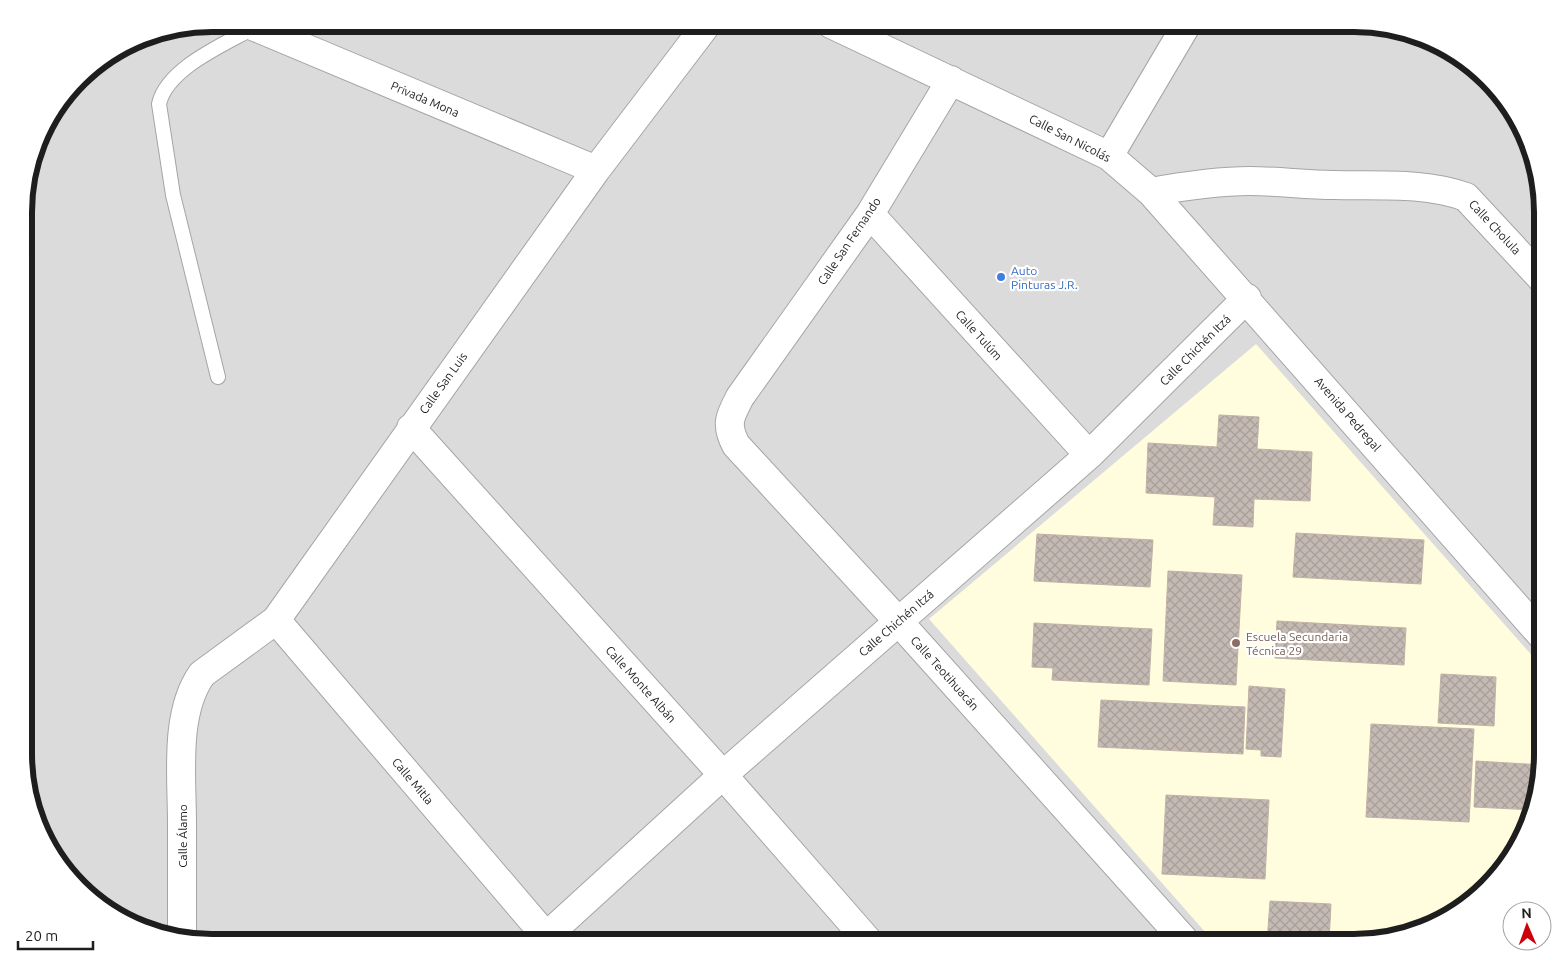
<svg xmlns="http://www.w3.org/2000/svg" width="1567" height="966" font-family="Ubuntu,sans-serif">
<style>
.residential{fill:#dcdbdb}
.education{fill:#fffdde}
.building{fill:url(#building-cross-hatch);stroke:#c2b1a6}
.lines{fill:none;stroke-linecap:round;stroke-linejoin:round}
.service-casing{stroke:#a5a5a5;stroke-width:16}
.minor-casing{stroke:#a5a5a5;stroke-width:30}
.service{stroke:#fff;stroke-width:14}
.minor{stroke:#fff;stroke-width:28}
.shop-dot{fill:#3f7fe0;stroke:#fff;stroke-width:2}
.education-dot{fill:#8d6e63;stroke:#fff;stroke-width:2}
.labels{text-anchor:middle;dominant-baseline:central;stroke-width:4.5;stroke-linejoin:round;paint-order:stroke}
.street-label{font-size:12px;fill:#1e1e1e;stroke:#fff}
.shop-label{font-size:12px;fill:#366cbe;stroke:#fff;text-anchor:start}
.education-label{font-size:12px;fill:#785e54;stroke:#fff;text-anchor:start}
.rim{fill:none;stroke:#1e1e1e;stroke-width:6}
</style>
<defs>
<pattern id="building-cross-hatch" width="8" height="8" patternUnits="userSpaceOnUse" patternTransform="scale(1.25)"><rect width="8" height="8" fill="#c4bab3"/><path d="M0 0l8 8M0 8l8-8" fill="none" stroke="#a89f9a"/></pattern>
</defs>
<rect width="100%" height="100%" fill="#f0ebe4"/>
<path class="residential" d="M 213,24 L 1355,24 L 1415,34 L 1459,55 L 1518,118 L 1543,201 L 1543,765 L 1533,814 L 1512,858 L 1449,917 L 1366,942 L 212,942 L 152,932 L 108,911 L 49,848 L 25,778 L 25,188 L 43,129 L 88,71 L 141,38 Z"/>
<path class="education" d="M 1256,344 L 1543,668 L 1543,765 L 1533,814 L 1512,858 L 1449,917 L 1366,942 L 1214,942 L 929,619 Z"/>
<path class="building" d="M 1219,415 L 1259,417 L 1257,449 L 1312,452 L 1310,501 L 1254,499 L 1253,527 L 1213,525 L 1215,497 L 1146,493 L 1148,443 L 1217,447 Z
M 1296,533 L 1424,540 L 1421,584 L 1293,577 Z
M 1037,534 L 1153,540 L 1150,587 L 1034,581 Z
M 1168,571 L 1242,575 L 1236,685 L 1163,681 Z
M 1277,621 L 1406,628 L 1404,665 L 1275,658 Z
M 1034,623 L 1152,629 L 1149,685 L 1052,680 L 1053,668 L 1032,667 Z
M 1441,674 L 1496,677 L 1494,726 L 1438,723 Z
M 1249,686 L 1285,689 L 1281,757 L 1261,756 L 1261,750 L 1246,749 Z
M 1101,700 L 1245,707 L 1243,754 L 1098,747 Z
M 1371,724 L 1474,729 L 1469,822 L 1366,817 Z
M 1476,761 L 1543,765 L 1534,810 L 1474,807 Z
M 1166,795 L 1269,800 L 1265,879 L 1162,874 Z
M 1270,901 L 1331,904 L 1329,942 L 1267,942 Z"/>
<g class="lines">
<g class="service-casing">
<path id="service" d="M 218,377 L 173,195 L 159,104 C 167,68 225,44 255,27"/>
</g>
<g class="minor-casing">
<path id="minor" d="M 257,24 L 255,27 L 596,170
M 831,24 L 1109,156 L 1151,192 L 1543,637
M 951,80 L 870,214 L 740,397 C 730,416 725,424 736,445 L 898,621 L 1186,942
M 1109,156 L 1187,24
M 1151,192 C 1184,186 1217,181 1250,181 C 1278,181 1306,185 1334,185 C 1378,186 1425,182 1466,197 L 1543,280
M 870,214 L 1089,455
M 411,428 L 723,775 L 869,942
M 276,620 L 551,942
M 182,937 C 182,899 182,861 182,823 C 182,777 174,713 202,674 L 276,620 L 596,170 L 707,24
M 540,942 L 723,775 L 1089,455 L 1247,298"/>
</g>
<use href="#service" class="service"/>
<use href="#minor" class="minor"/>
</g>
<circle class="shop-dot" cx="1001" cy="277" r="5"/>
<circle class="education-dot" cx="1236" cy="643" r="5"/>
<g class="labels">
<g class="street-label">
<text transform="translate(425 99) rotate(23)">Privada Mona</text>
<text transform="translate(1070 138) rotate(27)">Calle San Nicolás</text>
<text transform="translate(1495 227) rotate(47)">Calle Cholula</text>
<text transform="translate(849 241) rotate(-56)">Calle San Fernando</text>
<text transform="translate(979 335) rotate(48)">Calle Tulúm</text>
<text transform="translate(1195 350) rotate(-45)">Calle Chichén Itzá</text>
<text transform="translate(443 383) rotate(-54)">Calle San Luis</text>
<text transform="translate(1348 414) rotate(49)">Avenida Pedregal</text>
<text transform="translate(896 623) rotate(-41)">Calle Chichén Itzá</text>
<text transform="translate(945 673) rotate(48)">Calle Teotihuacán</text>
<text transform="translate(641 684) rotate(48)">Calle Monte Albán</text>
<text transform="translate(413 781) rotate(50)">Calle Mitla</text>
<text transform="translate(182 836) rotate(-90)">Calle Álamo</text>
</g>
<g class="shop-label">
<text x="1011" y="270">Auto<tspan x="1011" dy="14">Pinturas J.R.</tspan></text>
</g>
<g class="education-label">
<text x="1246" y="636">Escuela Secundaria<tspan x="1246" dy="14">Técnica 29</tspan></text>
</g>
</g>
<path d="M0 0H1567V966H0ZM212 32H1354A180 180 0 0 1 1534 212V754A180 180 0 0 1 1354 934H212A180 180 0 0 1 32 754V212A180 180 0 0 1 212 32Z" fill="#fff" fill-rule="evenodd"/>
<path class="rim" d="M212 32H1354A180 180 0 0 1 1534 212V754A180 180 0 0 1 1354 934H212A180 180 0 0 1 32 754V212A180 180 0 0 1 212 32Z"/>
<g transform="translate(1527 926) rotate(358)"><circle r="24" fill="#ffffff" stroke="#a5a5a5"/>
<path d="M0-4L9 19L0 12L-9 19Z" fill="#cd000a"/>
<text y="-8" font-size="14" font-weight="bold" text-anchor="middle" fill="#1e1e1e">N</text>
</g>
<path d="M18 941v8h75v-8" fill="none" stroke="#1e1e1e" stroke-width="2.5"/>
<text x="25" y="941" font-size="15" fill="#1e1e1e" stroke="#ffffff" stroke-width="4" paint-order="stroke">20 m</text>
</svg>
